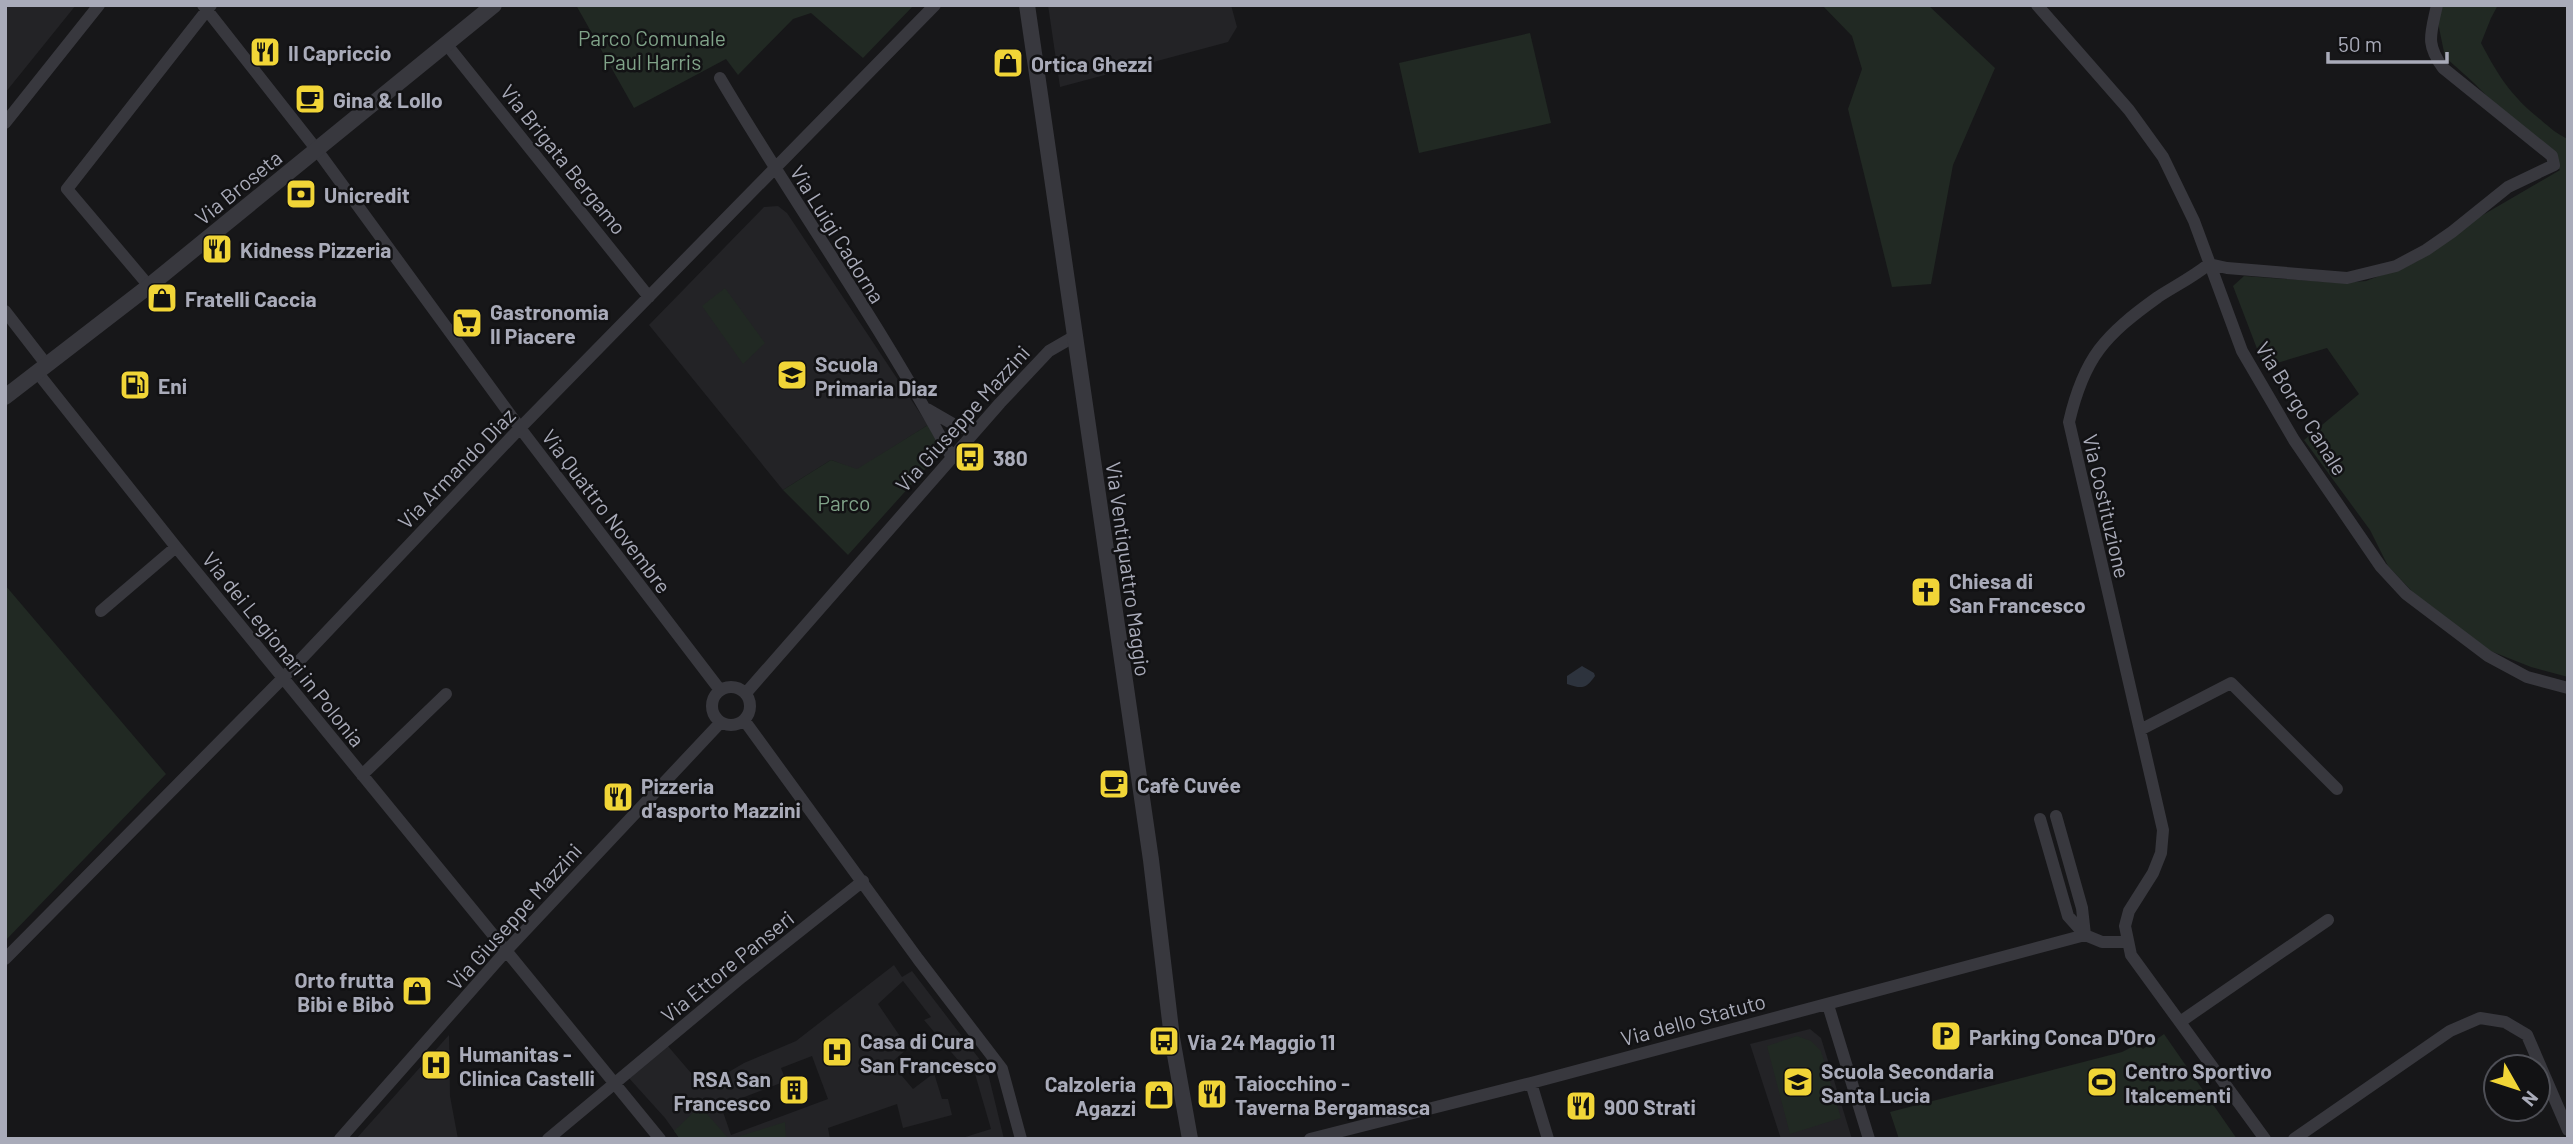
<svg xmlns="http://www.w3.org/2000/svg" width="2573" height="1144" font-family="Barlow,sans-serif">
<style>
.built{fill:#232326;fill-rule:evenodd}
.green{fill:#212923}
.water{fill:#2d333d}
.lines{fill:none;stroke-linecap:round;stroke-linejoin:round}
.minor{stroke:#38383e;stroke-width:12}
.tertiary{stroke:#38383e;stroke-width:16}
.labels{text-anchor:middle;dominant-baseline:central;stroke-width:5;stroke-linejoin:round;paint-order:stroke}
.park-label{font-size:21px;fill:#80a389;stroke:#121214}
.poi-label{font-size:21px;font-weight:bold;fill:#a9abb9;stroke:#121214;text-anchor:start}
.street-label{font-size:21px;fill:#a9abb9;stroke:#121214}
</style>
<rect width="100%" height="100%" fill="#171719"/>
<path class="built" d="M 5,5 L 76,5 L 5,93 Z
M 1048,5 L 1231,5 L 1237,27 L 1228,42 L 1060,87 Z
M 778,206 L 787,213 L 928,425 L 857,470 L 831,460 L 783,490 L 649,325 L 764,207 Z
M 894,965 L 902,977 L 912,971 L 987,1069 L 1004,1139 L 959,1139 L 991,1129 L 973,1067 L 963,1066 L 924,1020 L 931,1017 L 903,981 L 878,1004 L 908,1048 L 891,1063 L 913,1089 L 934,1073 L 942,1099 L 948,1099 L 952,1115 L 903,1128 L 897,1104 L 828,1128 L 830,1139 L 680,1139 L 665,1118 L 628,1077 L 667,1045 L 703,1087 L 744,1063 L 796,1041 ZM 812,1056 L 828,1099 L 731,1135 L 721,1106 L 786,1081 L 781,1068 Z
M 1810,1029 L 1821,1038 L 1852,1139 L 1781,1139 L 1750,1044 Z
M 449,1035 L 450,1096 L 458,1139 L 356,1139 Z"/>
<path class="green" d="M 576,5 L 914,5 L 863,58 L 811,13 L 793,19 L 738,75 L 726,59 L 634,108 Z
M 1822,5 L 1928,5 L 1995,68 L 1953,165 L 1931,284 L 1892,287 L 1848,109 L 1862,69 L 1852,36 Z
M 2442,5 L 2498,5 L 2491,18 L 2481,43 C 2499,77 2511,96 2541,120 C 2549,127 2558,135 2568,139 L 2568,677 L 2531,667 L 2483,648 L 2425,605 L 2388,566 L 2370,530 L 2304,440 L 2359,394 L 2327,348 L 2264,367 L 2233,286 L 2244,276 L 2341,283 L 2366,281 L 2418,261 L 2476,219 L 2560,170 L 2474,83 L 2445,57 L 2436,13 Z
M 1530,33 L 1551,123 L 1419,153 L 1399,63 Z
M 725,288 L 765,343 L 743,364 L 702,306 Z
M 928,425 L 940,448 L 929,465 L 848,555 L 783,490 L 831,460 L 857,469 Z
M 5,585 L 166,774 L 5,941 Z
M 2164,1034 L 2237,1139 L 1899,1139 L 1890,1112 L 2122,1052 L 2138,1044 L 2143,1049 Z
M 1797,1036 L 1811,1041 L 1821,1051 L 1841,1118 L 1790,1134 L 1767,1046 Z
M 700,1106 L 729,1139 L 680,1139 L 674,1131 Z
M 785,1122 L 786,1139 L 731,1139 Z"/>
<path class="water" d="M 1582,666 L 1594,673 L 1595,676 C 1586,689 1582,689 1567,684 L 1567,676 Z"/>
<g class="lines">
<path class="minor" d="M 203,5 L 317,150 L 520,428 L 720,690
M 2037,5 L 2129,110 L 2163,157 L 2194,221 L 2242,351 L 2294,440 L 2381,567 L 2406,594 L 2488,656 L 2527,677 L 2568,688
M 447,45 L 649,297
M 720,78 C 795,205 882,326 951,456
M 5,123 L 99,5
M 2209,264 C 2193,277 2175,286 2158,297 C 2105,335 2084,357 2069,422 L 2163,830 L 2161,853 L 2153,873 L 2129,911 L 2125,926 L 2131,955 L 2265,1139
M 2209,264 L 2227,268 L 2347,278 L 2396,266 L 2426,250 L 2452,232 L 2508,187 L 2554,165 L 2552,156 L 2443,68 C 2425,43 2431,34 2437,5
M 149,286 L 67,189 L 211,5
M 5,311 L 46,364
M 37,372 L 176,547 L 660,1139
M 927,409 L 953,424 L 974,432
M 101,611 L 176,547
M712 706a19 19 0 1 1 38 0a19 19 0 1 1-38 0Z
M 746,693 L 1000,403 L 1049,351 L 1075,336
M 744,720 L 918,959 L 1002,1069 L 1021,1139
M 2140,730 L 2231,683 L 2337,789
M 362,775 L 446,694
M 2040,819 L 2068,916 L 2085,935 L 2082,908 L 2056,816
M 5,959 L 283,678 L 520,428 L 935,5
M 1828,1005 L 1869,1139
M 2180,1022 L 2328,920
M 1531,1083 L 1548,1139
M 340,1139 L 506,951 L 721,722
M 548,1139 L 742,977 L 863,881
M 1310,1139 L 1531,1083 L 2085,935 L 2102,942 L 2128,942
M 2294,1139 L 2450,1031 L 2480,1018 L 2505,1022 L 2527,1035 L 2568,1130"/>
<path class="tertiary" d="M 1027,5 L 1151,860 L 1172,1038 L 1190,1139
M 5,397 L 149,286 L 494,5"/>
</g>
<defs>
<g id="restaurant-square" transform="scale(1.575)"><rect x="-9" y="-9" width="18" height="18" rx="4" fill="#f1d537" stroke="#121214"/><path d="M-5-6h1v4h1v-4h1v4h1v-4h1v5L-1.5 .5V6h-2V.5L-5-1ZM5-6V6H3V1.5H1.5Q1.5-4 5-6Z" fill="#111"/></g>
<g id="shop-square" transform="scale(1.575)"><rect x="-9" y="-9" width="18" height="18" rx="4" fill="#f1d537" stroke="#121214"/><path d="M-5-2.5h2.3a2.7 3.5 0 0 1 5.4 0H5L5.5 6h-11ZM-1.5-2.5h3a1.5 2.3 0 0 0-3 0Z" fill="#111"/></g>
<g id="cafe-square" transform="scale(1.575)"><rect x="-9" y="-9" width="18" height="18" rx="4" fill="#f1d537" stroke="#121214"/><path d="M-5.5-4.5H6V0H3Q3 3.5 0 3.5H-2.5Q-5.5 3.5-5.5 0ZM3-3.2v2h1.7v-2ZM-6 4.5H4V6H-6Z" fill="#111"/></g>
<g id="bank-square" transform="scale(1.575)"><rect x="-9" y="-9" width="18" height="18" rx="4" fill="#f1d537" stroke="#121214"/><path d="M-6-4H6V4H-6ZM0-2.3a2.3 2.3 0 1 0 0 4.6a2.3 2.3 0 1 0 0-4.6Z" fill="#111"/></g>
<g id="supermarket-square" transform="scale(1.575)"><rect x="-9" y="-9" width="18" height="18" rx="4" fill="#f1d537" stroke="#121214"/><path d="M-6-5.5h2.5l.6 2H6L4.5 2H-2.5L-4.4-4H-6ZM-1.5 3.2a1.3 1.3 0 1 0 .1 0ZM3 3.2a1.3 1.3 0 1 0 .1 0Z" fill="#111"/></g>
<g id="school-square" transform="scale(1.575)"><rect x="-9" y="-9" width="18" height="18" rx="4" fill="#f1d537" stroke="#121214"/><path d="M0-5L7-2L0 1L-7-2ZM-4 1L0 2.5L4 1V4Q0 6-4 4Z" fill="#111"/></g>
<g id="fuel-square" transform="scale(1.575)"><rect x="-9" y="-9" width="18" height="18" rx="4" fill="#f1d537" stroke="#121214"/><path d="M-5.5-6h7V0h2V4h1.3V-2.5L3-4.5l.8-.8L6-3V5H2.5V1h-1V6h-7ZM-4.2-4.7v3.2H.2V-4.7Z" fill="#111"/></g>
<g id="bus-square" transform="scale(1.575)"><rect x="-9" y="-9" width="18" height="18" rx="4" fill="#f1d537" stroke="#121214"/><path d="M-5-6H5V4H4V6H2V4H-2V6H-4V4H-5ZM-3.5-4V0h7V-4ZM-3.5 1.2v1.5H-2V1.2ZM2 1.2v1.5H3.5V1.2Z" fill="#111"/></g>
<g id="church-square" transform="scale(1.575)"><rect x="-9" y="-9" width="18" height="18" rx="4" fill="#f1d537" stroke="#121214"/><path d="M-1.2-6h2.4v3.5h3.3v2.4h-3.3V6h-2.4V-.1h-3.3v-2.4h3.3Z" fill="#111"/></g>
<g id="parking-square" transform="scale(1.575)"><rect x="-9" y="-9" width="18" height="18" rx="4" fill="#f1d537" stroke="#121214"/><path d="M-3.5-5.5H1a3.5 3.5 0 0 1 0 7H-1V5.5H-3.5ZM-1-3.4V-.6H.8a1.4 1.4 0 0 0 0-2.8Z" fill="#111"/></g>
<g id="hospital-square" transform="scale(1.575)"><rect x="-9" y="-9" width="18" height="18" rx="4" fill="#f1d537" stroke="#121214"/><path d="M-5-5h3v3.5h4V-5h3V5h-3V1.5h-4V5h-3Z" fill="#111"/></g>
<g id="stadium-square" transform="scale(1.575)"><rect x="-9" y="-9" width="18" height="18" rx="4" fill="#f1d537" stroke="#121214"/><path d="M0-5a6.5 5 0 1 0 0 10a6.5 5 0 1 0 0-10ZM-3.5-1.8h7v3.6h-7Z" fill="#111"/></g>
<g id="building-square" transform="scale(1.575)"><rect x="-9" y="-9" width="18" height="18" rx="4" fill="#f1d537" stroke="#121214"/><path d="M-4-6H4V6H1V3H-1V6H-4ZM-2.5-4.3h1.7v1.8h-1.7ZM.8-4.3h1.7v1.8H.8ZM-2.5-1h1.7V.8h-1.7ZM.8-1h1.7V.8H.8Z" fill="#111"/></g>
</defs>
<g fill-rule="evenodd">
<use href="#restaurant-square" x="265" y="52"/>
<use href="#shop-square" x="1008" y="63"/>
<use href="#cafe-square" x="310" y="99"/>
<use href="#bank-square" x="301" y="194"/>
<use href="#restaurant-square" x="217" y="249"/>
<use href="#shop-square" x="162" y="298"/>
<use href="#supermarket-square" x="467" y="323"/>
<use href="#school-square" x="792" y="375"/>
<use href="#fuel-square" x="135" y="385"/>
<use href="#bus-square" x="970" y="457"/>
<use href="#church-square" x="1926" y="592"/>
<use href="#cafe-square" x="1114" y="784"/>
<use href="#restaurant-square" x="618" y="797"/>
<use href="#shop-square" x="417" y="991"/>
<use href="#parking-square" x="1946" y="1036"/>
<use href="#bus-square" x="1164" y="1041"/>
<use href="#hospital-square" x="837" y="1052"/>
<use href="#hospital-square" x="436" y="1065"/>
<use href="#school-square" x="1798" y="1082"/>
<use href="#stadium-square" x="2102" y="1082"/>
<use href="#building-square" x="794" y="1090"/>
<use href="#restaurant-square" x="1212" y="1094"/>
<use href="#shop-square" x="1159" y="1095"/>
<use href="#restaurant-square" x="1581" y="1106"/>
</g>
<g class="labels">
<g class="park-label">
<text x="652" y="37">Parco Comunale<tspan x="652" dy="24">Paul Harris</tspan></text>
<text x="844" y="502">Parco</text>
</g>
<g class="poi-label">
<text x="288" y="52">Il Capriccio</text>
<text x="1031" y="63">Ortica Ghezzi</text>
<text x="333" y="99">Gina &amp; Lollo</text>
<text x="324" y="194">Unicredit</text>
<text x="240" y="249">Kidness Pizzeria</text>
<text x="185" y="298">Fratelli Caccia</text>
<text x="490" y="311">Gastronomia<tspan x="490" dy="24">Il Piacere</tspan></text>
<text x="815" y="363">Scuola<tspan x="815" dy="24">Primaria Diaz</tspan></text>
<text x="158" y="385">Eni</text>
<text x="993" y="457">380</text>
<text x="1949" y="580">Chiesa di<tspan x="1949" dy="24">San Francesco</tspan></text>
<text x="1137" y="784">Cafè Cuvée</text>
<text x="641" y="785">Pizzeria<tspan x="641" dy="24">d'asporto Mazzini</tspan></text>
<text x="394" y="979" text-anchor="end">Orto frutta<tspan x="394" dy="24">Bibì e Bibò</tspan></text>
<text x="1969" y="1036">Parking Conca D'Oro</text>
<text x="860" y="1040">Casa di Cura<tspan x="860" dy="24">San Francesco</tspan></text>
<text x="1187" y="1041">Via 24 Maggio 11</text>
<text x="459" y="1053">Humanitas -<tspan x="459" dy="24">Clinica Castelli</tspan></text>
<text x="1821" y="1070">Scuola Secondaria<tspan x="1821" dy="24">Santa Lucia</tspan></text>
<text x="2125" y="1070">Centro Sportivo<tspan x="2125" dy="24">Italcementi</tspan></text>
<text x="771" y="1078" text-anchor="end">RSA San<tspan x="771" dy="24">Francesco</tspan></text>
<text x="1235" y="1082">Taiocchino -<tspan x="1235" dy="24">Taverna Bergamasca</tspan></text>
<text x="1136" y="1083" text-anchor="end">Calzoleria<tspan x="1136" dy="24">Agazzi</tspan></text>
<text x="1604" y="1106">900 Strati</text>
</g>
<g class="street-label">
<text transform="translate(564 159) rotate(51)">Via Brigata Bergamo</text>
<text transform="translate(238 187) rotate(-39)">Via Broseta</text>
<text transform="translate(838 234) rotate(58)">Via Luigi Cadorna</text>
<text transform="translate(2302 408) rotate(58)">Via Borgo Canale</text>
<text transform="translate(962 418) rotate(-48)">Via Giuseppe Mazzini</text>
<text transform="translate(456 468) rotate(-46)">Via Armando Diaz</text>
<text transform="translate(2107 506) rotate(77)">Via Costituzione</text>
<text transform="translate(607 511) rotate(53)">Via Quattro Novembre</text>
<text transform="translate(1129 569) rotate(82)">Via Ventiquattro Maggio</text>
<text transform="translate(284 649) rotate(51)">Via dei Legionari in Polonia</text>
<text transform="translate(514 916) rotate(-48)">Via Giuseppe Mazzini</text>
<text transform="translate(727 966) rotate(-39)">Via Ettore Panseri</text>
<text transform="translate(1693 1019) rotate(-15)">Via dello Statuto</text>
</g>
</g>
<rect width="2573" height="1144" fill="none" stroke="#a9abb9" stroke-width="14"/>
<g transform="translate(2517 1088) rotate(129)"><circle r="33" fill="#121214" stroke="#4e4f56" stroke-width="2"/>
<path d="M0-5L12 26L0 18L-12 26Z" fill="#f1d537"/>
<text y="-10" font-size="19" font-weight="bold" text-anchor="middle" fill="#a9abb9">N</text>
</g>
<path d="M2328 52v10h119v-10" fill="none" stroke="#a9abb9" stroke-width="3.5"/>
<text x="2338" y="52" font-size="21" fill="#a9abb9" stroke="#121214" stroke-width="5" paint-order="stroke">50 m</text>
</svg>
